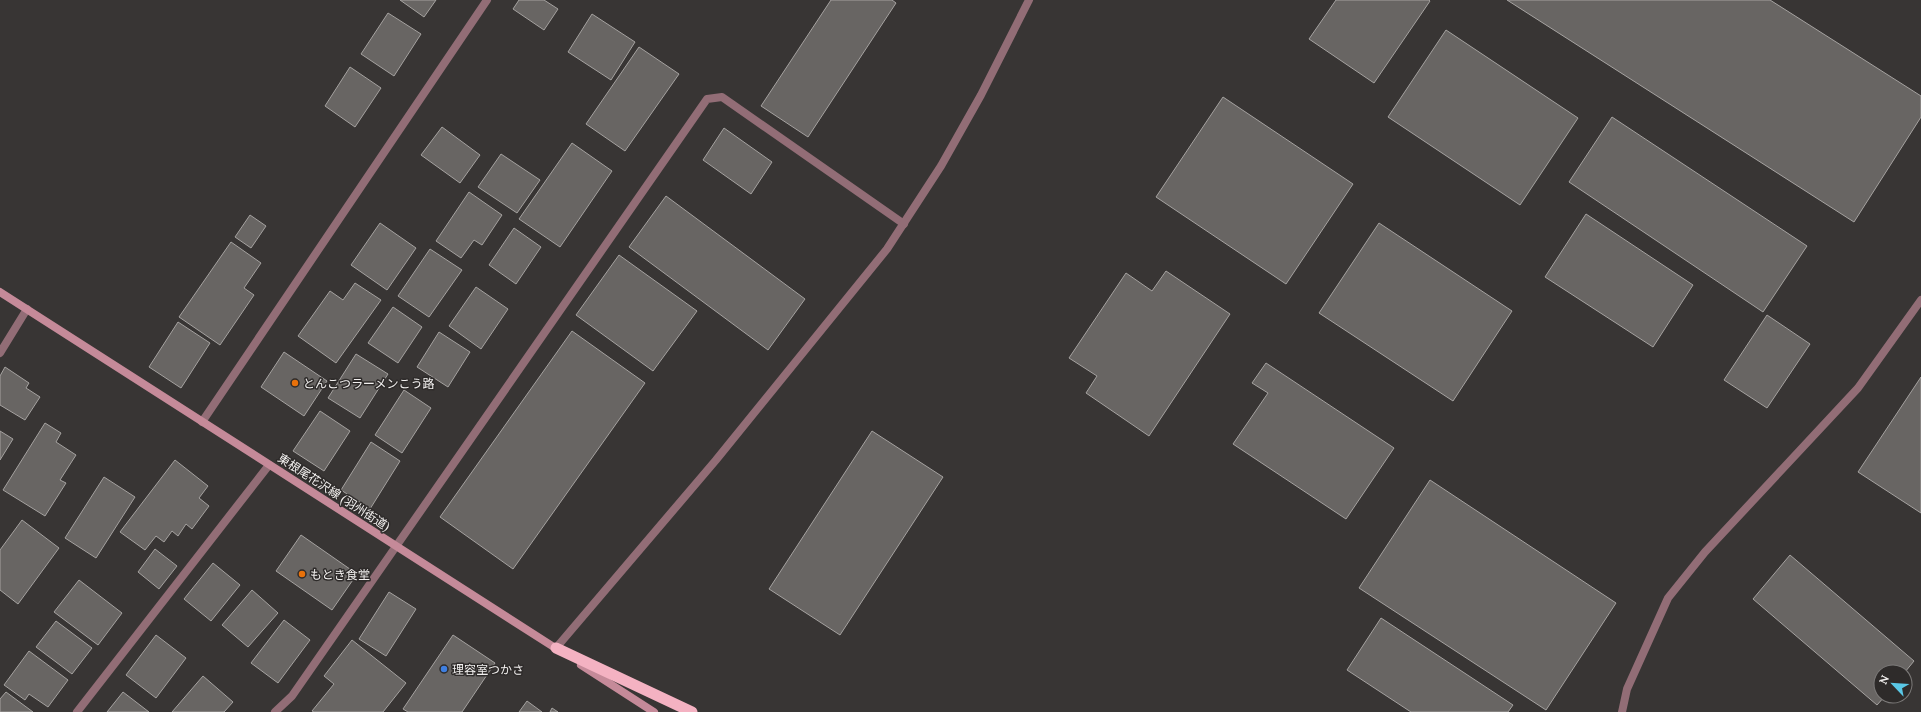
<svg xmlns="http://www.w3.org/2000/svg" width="1921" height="712" font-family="Lora,'Noto Sans JP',serif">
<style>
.building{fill:#686563;stroke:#a5a2a0}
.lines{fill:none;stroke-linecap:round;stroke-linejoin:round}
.service{stroke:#926d76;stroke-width:8}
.minor{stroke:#926d76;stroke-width:8}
.secondary{stroke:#c58a99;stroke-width:8}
.trunk{stroke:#f4b2c2;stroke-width:11}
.food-dot{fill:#e8710a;stroke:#2e2b2a;stroke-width:1.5}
.shop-dot{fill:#3f7fe0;stroke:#2e2b2a;stroke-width:1.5}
.labels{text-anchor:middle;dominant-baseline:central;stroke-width:3;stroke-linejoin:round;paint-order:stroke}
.poi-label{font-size:12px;fill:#f2f0ef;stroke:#2e2b2a;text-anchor:start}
.street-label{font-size:12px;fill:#f2f0ef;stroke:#2e2b2a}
</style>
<rect width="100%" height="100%" fill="#383534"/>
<path class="building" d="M 400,0 L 436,0 L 424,17 Z
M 519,0 L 544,0 L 558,9 L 544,30 L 513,9 Z
M 831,0 L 892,0 L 896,3 L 808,137 L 761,106 Z
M 1336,0 L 1429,0 L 1430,1 L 1374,83 L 1309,39 Z
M 1507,0 L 1770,0 L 1921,96 L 1921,117 L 1854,222 Z
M 388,13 L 421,34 L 394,76 L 361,54 Z
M 592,14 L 635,42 L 611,80 L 568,52 Z
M 1446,30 L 1578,118 L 1520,205 L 1388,117 Z
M 639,47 L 679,74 L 625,151 L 586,124 Z
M 350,67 L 381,88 L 355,127 L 325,106 Z
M 1223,97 L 1353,184 L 1286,284 L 1156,197 Z
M 1612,117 L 1807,246 L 1763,312 L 1569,182 Z
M 442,127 L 480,155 L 460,183 L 421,155 Z
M 724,128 L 772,162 L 751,194 L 703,160 Z
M 572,143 L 612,171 L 560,247 L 519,219 Z
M 501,154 L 540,180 L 517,213 L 478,187 Z
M 469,192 L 502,215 L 482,245 L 474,240 L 461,258 L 436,241 Z
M 666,196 L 805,299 L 768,350 L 629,247 Z
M 1586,214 L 1693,285 L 1653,347 L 1545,277 Z
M 250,215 L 266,226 L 251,248 L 235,237 Z
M 380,223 L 416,248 L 387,290 L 351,265 Z
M 1379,223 L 1512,311 L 1453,401 L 1319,313 Z
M 514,228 L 541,247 L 516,284 L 489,265 Z
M 231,242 L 261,263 L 244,288 L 254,295 L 220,345 L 179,317 Z
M 430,249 L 462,270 L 429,317 L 398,296 Z
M 619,255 L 697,311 L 653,371 L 576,315 Z
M 1166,271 L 1230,314 L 1149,436 L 1086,393 L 1097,376 L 1069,358 L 1126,273 L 1152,291 Z
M 355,283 L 381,300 L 336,363 L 298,336 L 330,291 L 343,300 Z
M 476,287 L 508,309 L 481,349 L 449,326 Z
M 393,307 L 422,327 L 398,363 L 368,343 Z
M 1767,315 L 1810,344 L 1767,408 L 1724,380 Z
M 178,322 L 210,343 L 181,388 L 149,367 Z
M 572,331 L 645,383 L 513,569 L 440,517 Z
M 439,332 L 470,352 L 448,387 L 417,367 Z
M 284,352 L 327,381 L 304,416 L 261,387 Z
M 356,354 L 388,374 L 360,418 L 328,398 Z
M 1266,363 L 1394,448 L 1346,519 L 1233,444 L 1268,393 L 1252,383 Z
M 5,367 L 29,383 L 26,388 L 40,397 L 25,420 L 0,405 L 0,376 Z
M 1921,377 L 1921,513 L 1858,472 Z
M 404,390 L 431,408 L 402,453 L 375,435 Z
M 320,411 L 350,431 L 324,471 L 293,451 Z
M 45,423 L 61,433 L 56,442 L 76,455 L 60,480 L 66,483 L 45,516 L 3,490 Z
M 0,431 L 13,439 L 0,460 Z
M 872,431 L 943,477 L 840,635 L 769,589 Z
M 371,442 L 400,461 L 370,509 L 341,490 Z
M 175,460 L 208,486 L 199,498 L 209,506 L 192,529 L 186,524 L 178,536 L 172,531 L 164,542 L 156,536 L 145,550 L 120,532 Z
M 104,477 L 135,497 L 96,558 L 65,538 Z
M 1430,480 L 1616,603 L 1546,710 L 1359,588 Z
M 22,520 L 59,548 L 18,604 L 0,590 L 0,550 Z
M 301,535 L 357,574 L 332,610 L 276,571 Z
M 155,549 L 177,566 L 159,589 L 138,572 Z
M 1790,555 L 1914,661 L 1905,672 L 1881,672 L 1881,696 L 1885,696 L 1877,705 L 1753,599 Z
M 213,563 L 240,585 L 211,621 L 184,599 Z
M 79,580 L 122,613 L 98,645 L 54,612 Z
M 252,590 L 278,613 L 248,647 L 222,625 Z
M 389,592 L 416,609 L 386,656 L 359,639 Z
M 1381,618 L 1513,705 L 1508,712 L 1411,712 L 1347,670 Z
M 284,620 L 310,640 L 278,683 L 251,663 Z
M 56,621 L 92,648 L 72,674 L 36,647 Z
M 156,635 L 186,658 L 156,698 L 126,675 Z
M 453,635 L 495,663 L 462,712 L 408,712 L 403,709 Z
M 352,640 L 406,683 L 383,712 L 314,712 L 312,711 L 334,684 L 324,676 Z
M 29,651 L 68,680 L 48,707 L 29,694 L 25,700 L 4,685 Z
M 203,676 L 233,702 L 224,712 L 172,712 Z
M 6,692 L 33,712 L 0,712 L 0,699 Z
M 123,692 L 149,712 L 107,712 Z
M 527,701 L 542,712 L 519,712 Z
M 552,708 L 558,712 L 550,712 Z"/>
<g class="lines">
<path class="service" d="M 0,353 L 27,309
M 202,422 L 487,0
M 77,712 L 269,465
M 275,712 L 292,696 L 707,99 L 722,97 L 904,224"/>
<path class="minor" d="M 556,648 L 716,460 L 887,249 L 941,166 L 981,95 L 1029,0
M 1622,712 L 1627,689 L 1668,598 L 1705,552 L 1858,388 L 1921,300"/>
<path class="secondary" d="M 0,292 L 560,651
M 581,665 L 654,712"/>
<path class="trunk" d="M 556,648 L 692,712"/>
</g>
<g class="food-dot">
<circle cx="295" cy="383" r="4"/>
<circle cx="302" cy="574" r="4"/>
</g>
<circle class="shop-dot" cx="444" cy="669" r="4"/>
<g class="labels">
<g class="poi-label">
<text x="303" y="383">とんこつラーメンこう路</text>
<text x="310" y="574">もとき食堂</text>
<text x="452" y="669">理容室つかさ</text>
</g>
<g class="street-label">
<text transform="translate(334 492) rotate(33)">東根尾花沢線 (羽州街道)</text>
</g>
</g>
<g transform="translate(1893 684) rotate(295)"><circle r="19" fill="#2e2b2a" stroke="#7c7a79"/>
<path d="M0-3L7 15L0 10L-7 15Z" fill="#5ac8e6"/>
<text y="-6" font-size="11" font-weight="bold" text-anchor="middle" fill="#f2f0ef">N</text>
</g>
</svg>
